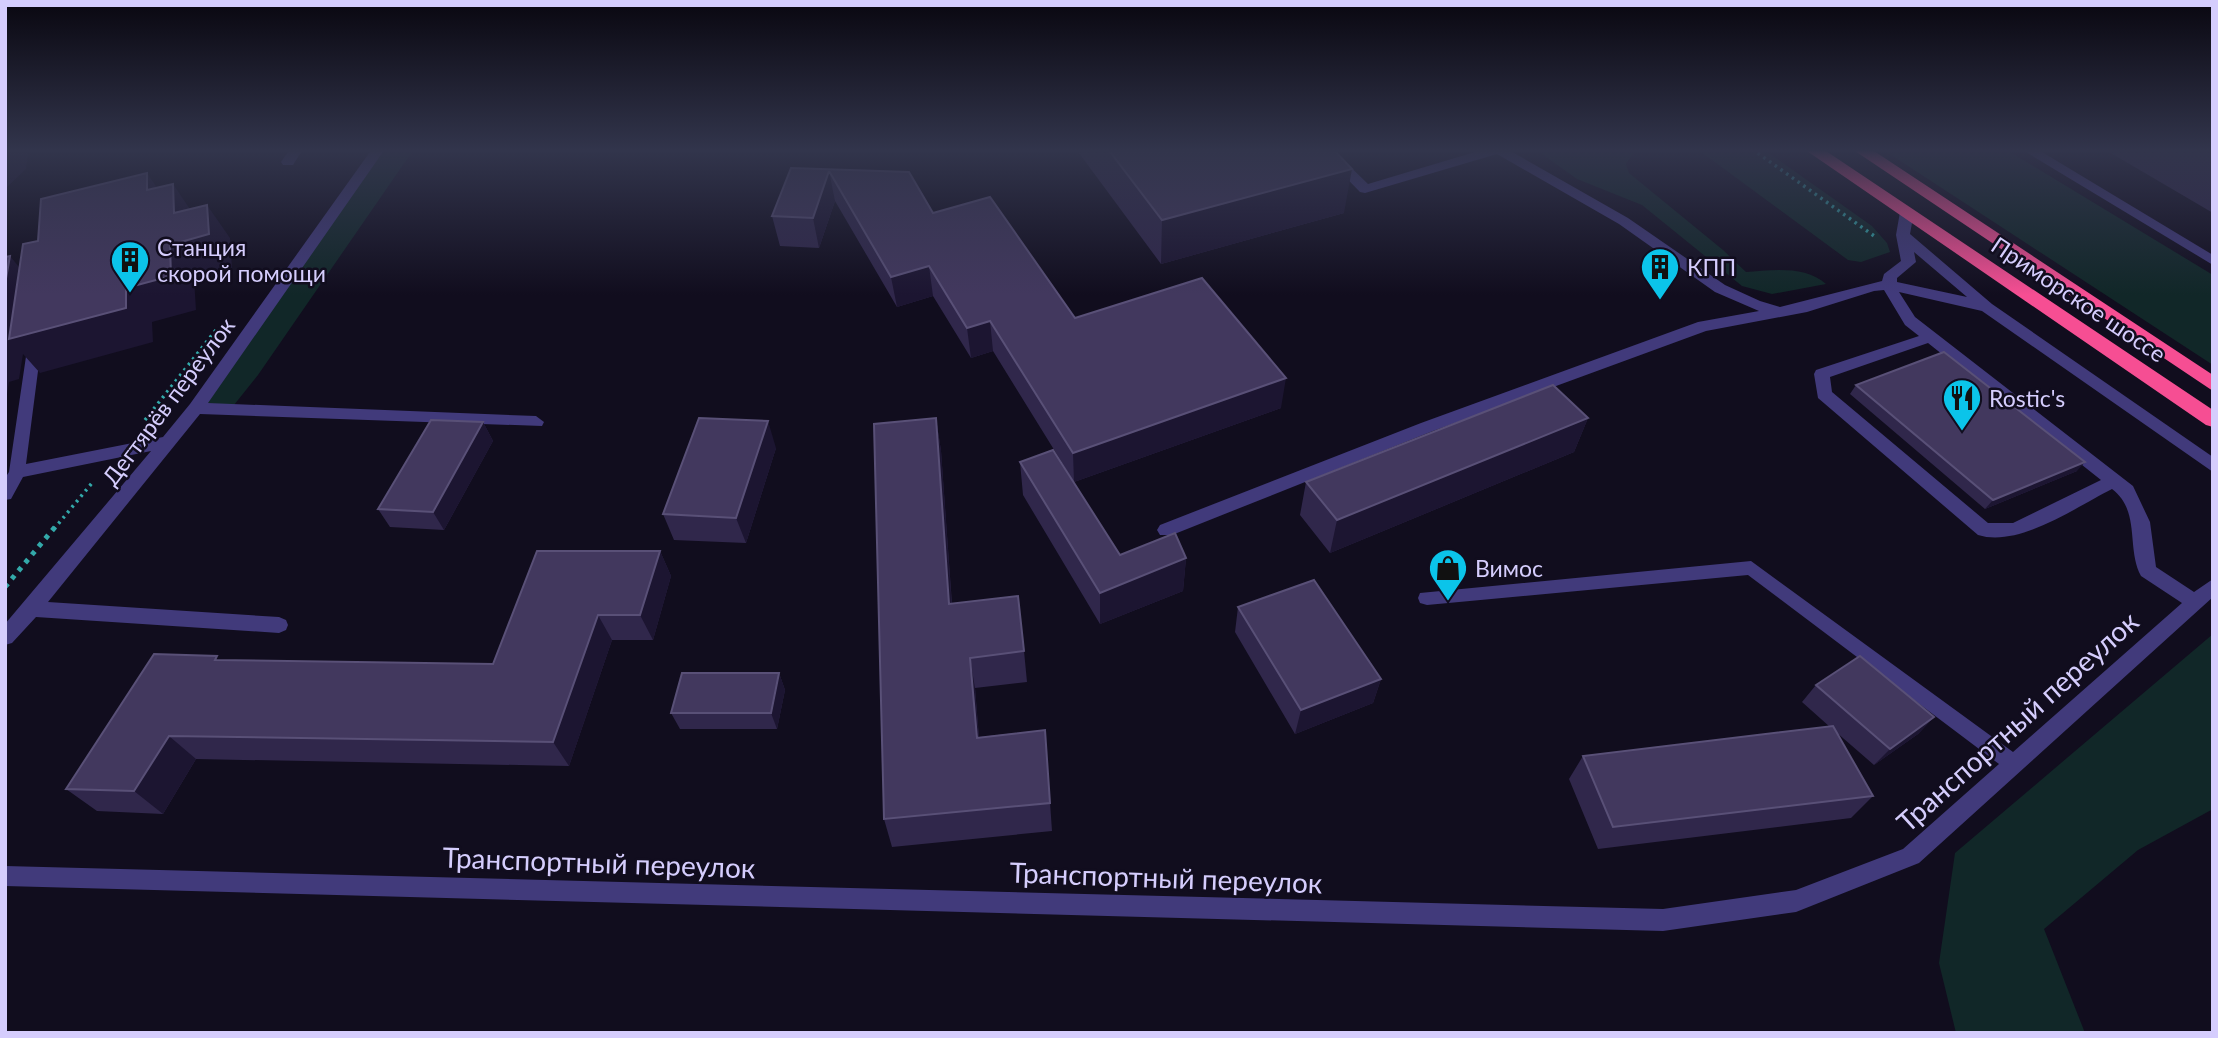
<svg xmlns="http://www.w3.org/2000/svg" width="2218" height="1038" font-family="Lato,sans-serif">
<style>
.green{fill:#112728}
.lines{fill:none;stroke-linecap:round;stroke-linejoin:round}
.path-far1{stroke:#33a9aa;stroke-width:3.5;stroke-dasharray:2.5 4.5;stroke-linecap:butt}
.path{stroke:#33a9aa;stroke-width:5;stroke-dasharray:4.5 6;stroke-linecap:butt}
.minor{fill:#413a7b;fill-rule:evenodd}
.highway{fill:#f64e93;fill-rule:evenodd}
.wall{fill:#30274b}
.shaded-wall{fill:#1c1531}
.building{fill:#42385e;stroke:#595077;stroke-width:2}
.labels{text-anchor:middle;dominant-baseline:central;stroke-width:5;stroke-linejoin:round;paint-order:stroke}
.poi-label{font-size:23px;fill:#d5cdfd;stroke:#110d1e;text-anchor:start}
.street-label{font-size:23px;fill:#d5cdfd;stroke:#110d1e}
.near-street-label{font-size:28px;fill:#d5cdfd;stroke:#110d1e}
</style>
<rect width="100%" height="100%" fill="#110d1e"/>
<path class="green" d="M 383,149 L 414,149 L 258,375 L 234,405 L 203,403 Z
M 1535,149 L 1642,149 L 1633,153 L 1626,164 L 1629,173 L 1723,250 L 1746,272 C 1770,270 1806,265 1826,284 L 1772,294 L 1742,286 L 1642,205 L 1577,179 Z
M 1697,149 L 1763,149 L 1872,226 L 1887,243 L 1890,252 L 1861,262 L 1848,260 Z
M 1882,149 L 2005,149 L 2213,275 L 2213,365 Z
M 2213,634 L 2213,809 L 2138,850 L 2044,929 L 2085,1033 L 1956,1033 L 1939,963 L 1955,853 Z"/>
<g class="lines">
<path class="path-far1" d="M 1752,149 L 1877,238
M 145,420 L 216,330
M 54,529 L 92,483"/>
<path class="path" d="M 5,587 L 55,527"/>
<path class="minor" d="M 290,149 L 303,149 L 293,165 L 283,165 L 281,162 Z
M 372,149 L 385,149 L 208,403 L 536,416 L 544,422 L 542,426 L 200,414 L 48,602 L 279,617 L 286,620 L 288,625 L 286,630 L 279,633 L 36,617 L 12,643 L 5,645 L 5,624 L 151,451 L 23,477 L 11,499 L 5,500 L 5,478 L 9,472 L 29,336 L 34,335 L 42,340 L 26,464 L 163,437 L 190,404 Z
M 1318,149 L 1332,149 L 1368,184 L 1485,149 L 1507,149 L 1628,218 L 1725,285 L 1760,301 L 1780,307 L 1882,281 L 1884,274 L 1901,261 L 1896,235 L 1900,212 L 1902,209 L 1912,209 L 1914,212 L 1910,234 L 1992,304 L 2213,457 L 2213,472 L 1982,311 L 1899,292 L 1915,317 L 2133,486 L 2150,522 L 2156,567 L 2194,592 L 2213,579 L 2213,597 L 1919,863 L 1796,912 L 1663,931 L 5,886 L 5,866 L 1663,909 L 1796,890 L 1903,849 L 1999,764 L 1748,575 L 1427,605 L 1420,603 L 1418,598 L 1420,593 L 1751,561 L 2013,752 L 2182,603 L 2141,576 C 2126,548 2141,511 2112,489 C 2076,507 2019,548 1978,535 L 1818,398 L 1814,374 L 1816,370 L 1919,336 L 1905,325 L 1884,290 L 1874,291 L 1807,312 L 1706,331 L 1433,431 L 1172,535 L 1160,535 L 1157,530 L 1160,525 L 1421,423 L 1698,322 L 1759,311 L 1715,292 L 1619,224 L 1497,154 L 1365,193 L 1360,192 ZM 1914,252 L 1967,297 L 1897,282 L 1897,278 L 1916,262 ZM 1928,343 L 2101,480 L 2013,523 L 1988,523 L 1832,392 L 1830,377 Z
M 2021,149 L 2037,149 L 2213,255 L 2213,265 Z"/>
<path class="highway" d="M 1804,149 L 1823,149 L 2213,410 L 2213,427 L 2206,425 Z
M 1852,149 L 1871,149 L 2213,375 L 2213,391 Z"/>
</g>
<path class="wall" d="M 1076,149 L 1333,149 L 1344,213 L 1161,264 Z
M 2104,149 L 2213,149 L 2213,213 Z
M 791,168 L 909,172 L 933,213 L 1075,318 L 1281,408 L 1074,482 L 993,351 L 971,358 L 933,296 L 897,307 L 835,201 L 819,248 L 780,246 L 772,216 Z
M 1856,385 L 2077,471 L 1985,509 L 1850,394 Z
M 936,418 L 941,451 L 952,604 L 1024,651 L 1027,682 L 975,688 L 979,737 L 1045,730 L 1052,831 L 892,847 L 884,819 Z
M 1588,418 L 1574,452 L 1330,553 L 1300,515 L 1306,482 Z
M 483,422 L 493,441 L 444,530 L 390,527 L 378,509 Z
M 776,448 L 746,543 L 674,540 L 663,514 Z
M 1020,462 L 1120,555 L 1186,558 L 1183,591 L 1100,624 L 1023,495 Z
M 660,551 L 671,576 L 653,640 L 612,640 L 569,766 L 196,759 L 163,814 L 97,811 L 66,789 L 221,660 L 493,664 Z
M 1238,607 L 1381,679 L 1373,703 L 1295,734 L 1235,632 Z
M 779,673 L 785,690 L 777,729 L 680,729 L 671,713 Z
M 1816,685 L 1934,717 L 1918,734 L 1874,765 L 1836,732 L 1873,796 L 1851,818 L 1598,849 L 1569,779 L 1583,756 L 1830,727 L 1802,702 Z"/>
<path class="shaded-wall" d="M 5,149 L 29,149 L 26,169 L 5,189 Z
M 1352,169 L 1344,213 L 1161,264 L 1162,220 Z
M 829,171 L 835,201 L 819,248 L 813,218 Z
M 147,173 L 170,207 L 147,190 Z
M 173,184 L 196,218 L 207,205 L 230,238 L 232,268 L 194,278 L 196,310 L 152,322 L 153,342 L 40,373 L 23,354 L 19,379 L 9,382 L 5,407 L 5,284 L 10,256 L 32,283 L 126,288 L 170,245 L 174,213 Z
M 929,266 L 933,296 L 897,307 L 891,277 Z
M 990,321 L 993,351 L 971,358 L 967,328 Z
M 1286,378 L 1281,408 L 1074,482 L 1073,453 Z
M 936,418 L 941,451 L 954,636 L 949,604 Z
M 1588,418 L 1574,452 L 1330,553 L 1337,520 Z
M 768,421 L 776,448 L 746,543 L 736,518 Z
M 483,422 L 493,441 L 444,530 L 433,512 Z
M 2085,462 L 2077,471 L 1985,509 L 1993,500 Z
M 660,551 L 671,576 L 653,640 L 640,615 Z
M 1186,558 L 1183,591 L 1100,624 L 1100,593 Z
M 598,615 L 612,640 L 569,766 L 553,742 Z
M 970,658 L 975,688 L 981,767 L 977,738 Z
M 779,673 L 785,690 L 777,729 L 771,713 Z
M 1381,679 L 1373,703 L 1295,734 L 1301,710 Z
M 1934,717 L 1918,734 L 1874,765 L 1890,749 Z
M 169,736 L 196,759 L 163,814 L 134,791 Z"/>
<path class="building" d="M 1108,149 L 1333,149 L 1352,169 L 1162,220 Z
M 791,168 L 909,172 L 933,213 L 990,197 L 1075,318 L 1202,278 L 1286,378 L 1073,453 L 990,321 L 967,328 L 929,266 L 891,277 L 829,171 L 813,218 L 772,216 Z
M 147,173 L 147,190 L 173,184 L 174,213 L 207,205 L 209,234 L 170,245 L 171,276 L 126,288 L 126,308 L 9,339 L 23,244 L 38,241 L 41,199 Z
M 10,256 L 5,284 L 5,257 Z
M 1944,352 L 2085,462 L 1993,500 L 1856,385 Z
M 1553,385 L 1588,418 L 1337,520 L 1306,482 Z
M 699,418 L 768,421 L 736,518 L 663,514 Z
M 936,418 L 949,604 L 1018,596 L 1024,651 L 970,658 L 977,738 L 1045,730 L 1050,803 L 884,819 L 874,424 Z
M 431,420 L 483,422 L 433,512 L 378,509 Z
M 1053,450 L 1120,555 L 1175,533 L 1186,558 L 1100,593 L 1020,462 Z
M 537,551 L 660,551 L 640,615 L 598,615 L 553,742 L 169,736 L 134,791 L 66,789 L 154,654 L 217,656 L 215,660 L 493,664 Z
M 1314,580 L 1381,679 L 1301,710 L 1238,607 Z
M 1860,656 L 1934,717 L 1890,749 L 1816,685 Z
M 682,673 L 779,673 L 771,713 L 671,713 Z
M 1833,726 L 1873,796 L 1613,827 L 1583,756 Z"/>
<linearGradient id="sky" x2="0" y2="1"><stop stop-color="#090710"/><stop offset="0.51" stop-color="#32354c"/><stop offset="1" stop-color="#32354c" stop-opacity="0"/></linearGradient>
<rect width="2218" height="295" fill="url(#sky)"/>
<defs>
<g id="building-pin" transform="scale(2.0125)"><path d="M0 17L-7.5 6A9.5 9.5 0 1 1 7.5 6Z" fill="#0bc4ea" stroke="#110d1e"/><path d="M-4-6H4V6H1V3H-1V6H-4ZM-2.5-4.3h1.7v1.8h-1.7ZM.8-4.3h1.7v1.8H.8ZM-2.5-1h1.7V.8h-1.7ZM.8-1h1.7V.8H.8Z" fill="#111"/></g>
<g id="restaurant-pin" transform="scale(2.0125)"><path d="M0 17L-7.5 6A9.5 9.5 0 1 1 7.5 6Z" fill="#0bc4ea" stroke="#110d1e"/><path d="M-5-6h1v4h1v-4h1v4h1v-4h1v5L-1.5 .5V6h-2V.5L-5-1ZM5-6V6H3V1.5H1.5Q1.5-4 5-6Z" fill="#111"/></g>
<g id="shop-pin" transform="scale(2.0125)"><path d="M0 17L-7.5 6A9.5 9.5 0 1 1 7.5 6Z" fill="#0bc4ea" stroke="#110d1e"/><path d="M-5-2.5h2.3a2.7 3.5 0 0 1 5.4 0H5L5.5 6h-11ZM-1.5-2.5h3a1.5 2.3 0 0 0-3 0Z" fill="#111"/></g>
</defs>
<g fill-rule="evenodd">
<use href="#building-pin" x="130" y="260"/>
<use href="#building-pin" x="1660" y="267"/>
<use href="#restaurant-pin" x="1962" y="398"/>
<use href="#shop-pin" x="1448" y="568"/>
</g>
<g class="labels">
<g class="poi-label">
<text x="157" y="247">Станция<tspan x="157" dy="26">скорой помощи</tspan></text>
<text x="1687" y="267">КПП</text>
<text x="1989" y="398">Rostic's</text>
<text x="1475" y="568">Вимос</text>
</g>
<g class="street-label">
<text transform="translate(2079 299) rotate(34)">Приморское шоссе</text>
<text transform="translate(168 401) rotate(-53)">Дегтярёв переулок</text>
</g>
<g class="near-street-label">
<text transform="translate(2017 721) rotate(-42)">Транспортный переулок</text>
<text transform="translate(599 862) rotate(2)">Транспортный переулок</text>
<text transform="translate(1166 877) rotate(2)">Транспортный переулок</text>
</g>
</g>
<rect width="2218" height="1038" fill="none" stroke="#d5cdfd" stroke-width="14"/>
</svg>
